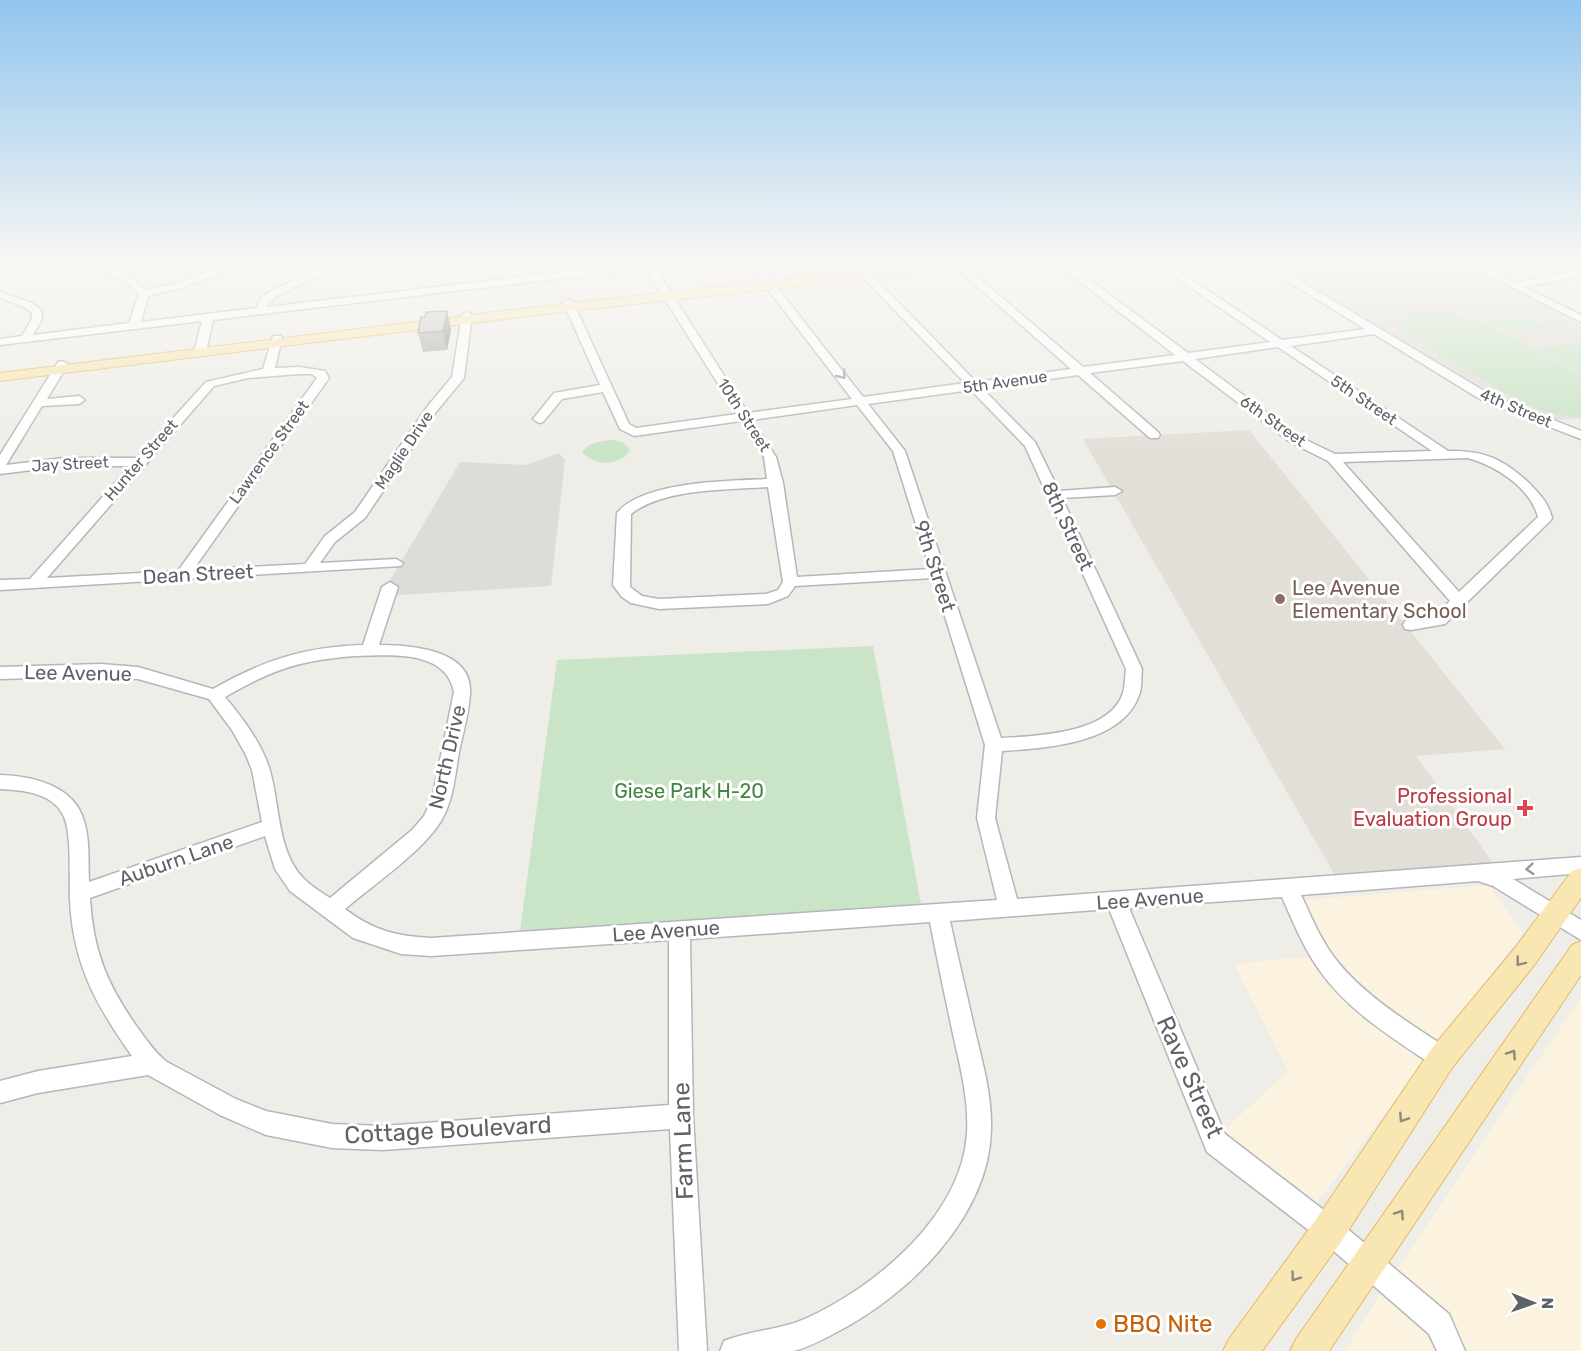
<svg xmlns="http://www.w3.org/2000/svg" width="1581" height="1351" font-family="Rubik,sans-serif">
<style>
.commercial{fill:#fbf3e0}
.industrial{fill:#dedcd9}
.education{fill:#e2ded8}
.green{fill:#c9e4c6}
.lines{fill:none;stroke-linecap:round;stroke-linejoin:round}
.minor-casing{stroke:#b4b7ba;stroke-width:3}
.major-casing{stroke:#e6b869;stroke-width:2}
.minor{fill:#fff;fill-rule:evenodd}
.major{fill:#f8e7b3;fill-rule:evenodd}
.wall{fill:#afaba9}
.shaded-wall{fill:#8e8b89}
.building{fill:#cbc7c4;stroke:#8e8b89;stroke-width:1.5}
.oneway{stroke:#96999c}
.oneway2{stroke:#8c8a7d}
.education-dot{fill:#8d6e63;stroke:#fff;stroke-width:2}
.health-dot{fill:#e0444e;stroke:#fff;stroke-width:2}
.food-dot{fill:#e8710a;stroke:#fff;stroke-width:2}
.labels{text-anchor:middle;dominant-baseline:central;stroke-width:6;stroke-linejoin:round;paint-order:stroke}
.far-street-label{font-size:16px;fill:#5e6266;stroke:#fff}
.street-label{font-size:20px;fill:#5e6266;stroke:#fff}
.education-label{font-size:20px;fill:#785e54;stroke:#fff;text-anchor:start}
.park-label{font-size:20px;fill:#41853e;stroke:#fff}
.health-label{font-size:20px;fill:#be3a42;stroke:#fff;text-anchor:end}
.near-street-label{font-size:24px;fill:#5e6266;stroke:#fff}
.near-food-label{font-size:24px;fill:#c56008;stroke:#fff;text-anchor:start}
</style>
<rect width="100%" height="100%" fill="#efede7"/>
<path class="commercial" d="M 1489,885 L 1523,933 L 1312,1209 L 1219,1135 L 1288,1071 L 1234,964 L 1331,954 L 1303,900 Z
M 1581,997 L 1581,1351 L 1345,1351 L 1383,1290 Z"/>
<path class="industrial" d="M 559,453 L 565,460 L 551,586 L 381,596 L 460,462 L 526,465 Z"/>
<path class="education" d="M 1278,266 L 1464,266 L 1581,325 L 1581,419 L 1548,420 L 1514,406 Z
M 1249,430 L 1505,749 L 1416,756 L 1493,863 L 1336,877 L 1083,439 Z"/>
<path class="green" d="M 1284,266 L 1329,266 L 1351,279 L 1314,284 Z
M 1423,310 C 1479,310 1533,350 1581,376 L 1581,417 L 1551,413 L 1520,402 L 1402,332 L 1397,324 L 1399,317 L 1408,312 Z
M 1525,317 L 1544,327 L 1513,332 L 1494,321 Z
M 1581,343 L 1581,373 L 1536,349 Z
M 610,440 C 620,440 624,442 630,450 C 620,467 594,466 582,452 C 588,442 600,442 610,440 Z
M 873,646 L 923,915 L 519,938 L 557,660 Z"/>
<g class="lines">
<g class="minor-casing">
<path id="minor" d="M 90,266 C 113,266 131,274 146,290 L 178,283 L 223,266 L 237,266 L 185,287 L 148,296 L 141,322 L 256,308 L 261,298 L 269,292 L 324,266 L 337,266 L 277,296 L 269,302 L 267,307 L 613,266 L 644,266 L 639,269 L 213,320 L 206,352 L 200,355 L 194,352 L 202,321 L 0,345 L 0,339 L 22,336 L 32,319 L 32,313 L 24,307 L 0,298 L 0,292 L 32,303 L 41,310 L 42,319 L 33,335 L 129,323 L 139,294 L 126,281 Z
M 644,266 L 654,266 L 748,413 L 852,399 L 750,266 L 760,266 L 863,397 L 965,383 L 852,266 L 863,266 L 976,382 L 1071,369 L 954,266 L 965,266 L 1083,367 L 1175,355 L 1060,266 L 1071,266 L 1188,353 L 1270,342 L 1159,266 L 1171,266 L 1282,340 L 1365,329 L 1263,266 L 1275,266 L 1491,395 L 1581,431 L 1581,439 L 1483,401 L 1374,334 L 1291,346 L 1448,451 C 1484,450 1503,459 1529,483 C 1540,495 1548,502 1552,518 L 1550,521 L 1445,624 L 1411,630 L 1405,629 L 1403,625 L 1405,621 L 1434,616 L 1450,601 L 1328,461 L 1290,442 L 1183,361 L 1090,373 L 1158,432 L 1160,435 L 1158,438 L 1150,438 L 1078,375 L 982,388 L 1035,442 L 1059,491 L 1115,487 L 1122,491 L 1115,495 L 1062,498 L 1142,669 C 1141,676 1142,685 1140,692 C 1125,744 1046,748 1002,751 L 995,818 L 1017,899 L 1581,857 L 1581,873 L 1513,879 L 1581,920 L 1581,940 L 1493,886 L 1478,881 L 1301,895 C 1312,918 1321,941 1337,961 C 1367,998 1411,1024 1450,1050 L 1453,1058 L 1450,1066 L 1442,1069 L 1434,1066 C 1394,1039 1348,1011 1320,971 C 1304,949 1293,922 1282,897 L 1129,908 L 1225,1134 L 1338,1221 L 1449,1314 L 1465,1351 L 1437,1351 L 1429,1334 L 1320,1239 L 1207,1152 L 1109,909 L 950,921 C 958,958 967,995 975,1031 C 983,1064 992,1096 991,1130 C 989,1217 908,1296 835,1333 C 822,1340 807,1348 793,1351 C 772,1351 742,1351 720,1351 L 724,1341 C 751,1330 781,1330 807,1318 C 877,1286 962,1215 967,1133 C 969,1099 960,1066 953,1034 C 945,996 937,959 930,922 L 690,939 L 693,1116 L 707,1351 L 679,1351 L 670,1129 L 383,1150 L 332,1148 L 266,1135 L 220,1115 L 148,1075 L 38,1093 L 0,1103 L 0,1081 L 38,1071 L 132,1056 C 96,1005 73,964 70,900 C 69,880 72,834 64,817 C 54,793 23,790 0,789 L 0,775 C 32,776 74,785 84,821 C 90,840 88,862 89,882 L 262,822 L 252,770 L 246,755 L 232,730 L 209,699 L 138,679 L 101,676 L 0,679 L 0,667 L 101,664 L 138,667 L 213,689 C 264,660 304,647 363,645 L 382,587 L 390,582 L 398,587 L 379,645 C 409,645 473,649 470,693 C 469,713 463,733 459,752 C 455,776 453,806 437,827 C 416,856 373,885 345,909 C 374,931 396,936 431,938 L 997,900 L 977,818 L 985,745 L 933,578 L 795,586 L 788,596 L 768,604 L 659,609 L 631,603 L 622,597 L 613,585 L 617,513 C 643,481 728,481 767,479 L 764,457 L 741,421 L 634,436 L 620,429 L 603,392 L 562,399 L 543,422 L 539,423 L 533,419 L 554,393 L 600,385 L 563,302 L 568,299 L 573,302 L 629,424 L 636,428 L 737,414 ZM 1278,347 L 1432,451 L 1335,454 L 1298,436 L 1195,359 ZM 971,390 L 1025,446 L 1126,669 C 1125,676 1125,686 1123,693 C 1110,734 1036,736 1001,738 L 905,451 L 868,404 ZM 857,405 L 893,451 L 930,569 L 797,577 L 783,483 L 776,457 L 752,420 ZM 1468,458 C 1496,466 1530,487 1538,517 L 1459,592 L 1343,462 ZM 768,487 L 783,582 L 778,590 L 766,594 L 659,599 L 642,596 L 630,587 L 631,514 C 664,488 727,490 768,487 ZM 356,656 C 389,655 446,649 454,692 L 432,799 L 424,816 L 412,830 L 330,898 C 321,892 311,886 304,879 C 277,852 280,805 270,771 C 262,743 243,719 225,697 C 273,669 301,660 356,656 ZM 265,836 L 275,869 L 290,891 L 353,938 L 401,954 L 431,956 L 669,940 L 669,1105 L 383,1126 L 332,1124 L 266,1111 L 236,1099 L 167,1062 C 155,1053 146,1039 137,1027 C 107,984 93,951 90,898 Z
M 1469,266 L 1482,266 L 1515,283 L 1581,270 L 1581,276 L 1524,287 L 1581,315 L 1581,322 Z
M 467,312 L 472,315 L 464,378 L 436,412 L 365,518 L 335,542 L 320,563 L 396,559 L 403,563 L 401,566 L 0,590 L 0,580 L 30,579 L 130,466 L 64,466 L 0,474 L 0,455 L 58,362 L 62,361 L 68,364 L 47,399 L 79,396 L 85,400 L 79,404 L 42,406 L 6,465 L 64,458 L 137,458 L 206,382 L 263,369 L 273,336 L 281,336 L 282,338 L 275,368 L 300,367 L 325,371 L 329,378 L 193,570 L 305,564 L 325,536 L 355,512 L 427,407 L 452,377 L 462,315 ZM 300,374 L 312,374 L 317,378 L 178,571 L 47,578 L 214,386 L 248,378 Z"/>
</g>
<g class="major-casing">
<path id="major" d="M 912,266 L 954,266 L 948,270 L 570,311 L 0,381 L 0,373 L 570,303 Z
M 1581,868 L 1581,898 L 1535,964 L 1452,1068 L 1341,1242 L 1262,1351 L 1223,1351 L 1229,1339 L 1317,1218 L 1432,1048 L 1515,948 L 1572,871 Z
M 1581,941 L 1581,975 L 1329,1351 L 1290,1351 L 1296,1339 L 1572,945 Z"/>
</g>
<use href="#minor" class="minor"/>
<use href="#major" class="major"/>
</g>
<path class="wall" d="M 447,311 L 451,330 L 447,350 L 423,352 L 418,333 L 425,317 Z"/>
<path class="shaded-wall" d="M 447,311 L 451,330 L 447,350 L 443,331 Z"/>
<path class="building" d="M 447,311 L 443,331 L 418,333 L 421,317 L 425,317 L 426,312 Z"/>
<defs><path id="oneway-chevron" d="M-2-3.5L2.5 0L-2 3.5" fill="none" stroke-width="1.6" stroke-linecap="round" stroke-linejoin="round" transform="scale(1.5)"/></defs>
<g class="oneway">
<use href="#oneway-chevron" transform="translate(842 375) rotate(52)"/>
<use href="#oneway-chevron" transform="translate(1530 869) rotate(175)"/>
</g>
<g class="oneway2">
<use href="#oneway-chevron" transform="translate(1520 962) rotate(128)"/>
<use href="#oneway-chevron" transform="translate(1512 1054) rotate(-56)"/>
<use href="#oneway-chevron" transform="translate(1403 1118) rotate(123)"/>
<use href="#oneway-chevron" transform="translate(1400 1214) rotate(-56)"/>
<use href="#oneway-chevron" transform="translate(1295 1277) rotate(126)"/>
</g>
<linearGradient id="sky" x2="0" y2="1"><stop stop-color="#91c5ee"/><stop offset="0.58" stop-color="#f8f7f4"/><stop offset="1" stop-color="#f8f7f4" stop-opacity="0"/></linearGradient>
<rect width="1581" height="455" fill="url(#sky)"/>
<circle class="education-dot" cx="1280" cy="599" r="6"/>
<path class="health-dot" d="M1522 799h6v6h6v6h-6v6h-6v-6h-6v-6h6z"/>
<circle class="food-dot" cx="1101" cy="1324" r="6"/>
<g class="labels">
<g class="far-street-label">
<text transform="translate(1005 382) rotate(-8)">5th Avenue</text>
<text transform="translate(1364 400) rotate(34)">5th Street</text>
<text transform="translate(1516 408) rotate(23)">4th Street</text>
<text transform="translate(744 415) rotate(57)">10th Street</text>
<text transform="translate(1273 421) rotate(35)">6th Street</text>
<text transform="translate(404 450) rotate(-56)">Maglie Drive</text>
<text transform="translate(269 452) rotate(-54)">Lawrence Street</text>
<text transform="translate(141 460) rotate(-49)">Hunter Street</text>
<text transform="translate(70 464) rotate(-3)">Jay Street</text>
</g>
<g class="street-label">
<text transform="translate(1068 526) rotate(65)">8th Street</text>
<text transform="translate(935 566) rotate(72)">9th Street</text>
<text transform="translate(198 574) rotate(-3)">Dean Street</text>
<text transform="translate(78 673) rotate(1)">Lee Avenue</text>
<text transform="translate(447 757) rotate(-77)">North Drive</text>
<text transform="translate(176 860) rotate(-19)">Auburn Lane</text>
<text transform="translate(1150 899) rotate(-4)">Lee Avenue</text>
<text transform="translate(666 931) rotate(-4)">Lee Avenue</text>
</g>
<g class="education-label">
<text x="1292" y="588">Lee Avenue<tspan x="1292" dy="23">Elementary School</tspan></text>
</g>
<g class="park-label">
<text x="689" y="791">Giese Park H-20</text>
</g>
<g class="health-label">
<text x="1512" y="796">Professional<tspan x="1512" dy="23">Evaluation Group</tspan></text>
</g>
<g class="near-street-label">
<text transform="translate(1190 1077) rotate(66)">Rave Street</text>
<text transform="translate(448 1130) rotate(-3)">Cottage Boulevard</text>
<text transform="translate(683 1141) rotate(-92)">Farm Lane</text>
</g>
<g class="near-food-label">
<text x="1113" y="1324">BBQ Nite</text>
</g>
</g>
<g transform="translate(1533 1303) rotate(91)" stroke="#ffffff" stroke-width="4.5" paint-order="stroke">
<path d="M0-4.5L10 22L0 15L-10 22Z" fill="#5e6266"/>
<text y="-9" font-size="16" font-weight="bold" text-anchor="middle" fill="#5e6266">N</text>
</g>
</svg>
